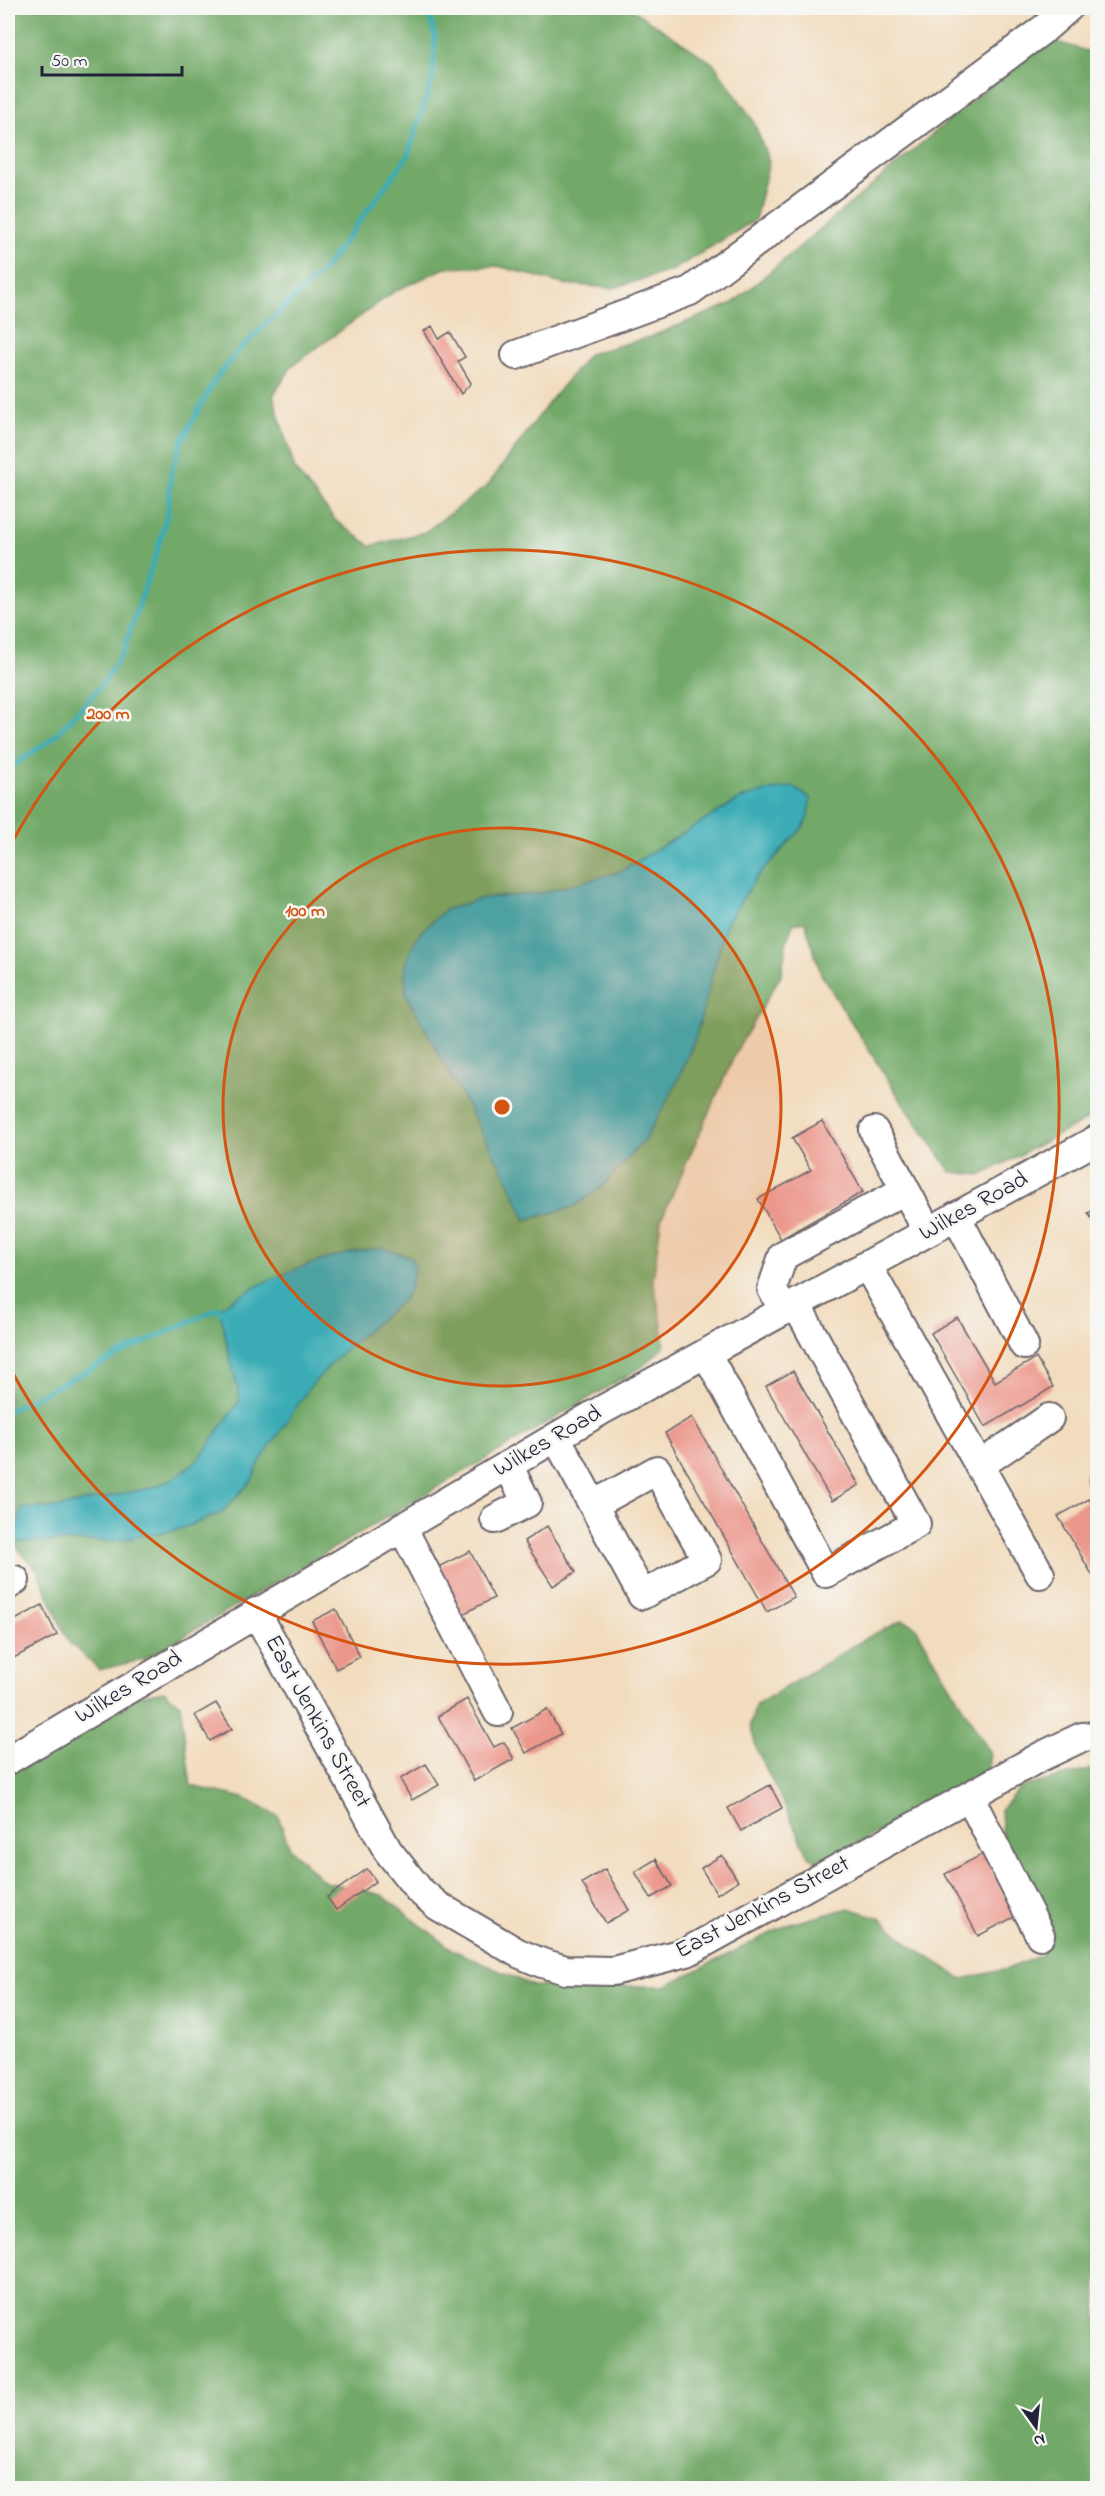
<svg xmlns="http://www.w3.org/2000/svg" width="1105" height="2496" font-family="'Indie Flower',sans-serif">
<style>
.forest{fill:#72a967;stroke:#4a6651;stroke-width:1.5}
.water{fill:#3bacb5;stroke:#2e6778;stroke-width:1.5}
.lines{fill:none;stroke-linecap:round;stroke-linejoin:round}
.stream{stroke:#3bacb5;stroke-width:5}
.building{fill:#ec978c}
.minor-casing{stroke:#6b6368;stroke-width:32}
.minor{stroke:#fff;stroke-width:28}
.ring{fill:none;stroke:#d45411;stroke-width:3}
.labels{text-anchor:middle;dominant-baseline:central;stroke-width:5;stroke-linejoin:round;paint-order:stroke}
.street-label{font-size:24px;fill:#22223b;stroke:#f6f6f2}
.centre{fill:#d45411;stroke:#f6f6f2;stroke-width:3}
.ring-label{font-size:18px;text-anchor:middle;font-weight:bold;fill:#d45411;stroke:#f6f6f2;stroke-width:5;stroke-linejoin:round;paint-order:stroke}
</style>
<rect width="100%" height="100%" fill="#f6f6f2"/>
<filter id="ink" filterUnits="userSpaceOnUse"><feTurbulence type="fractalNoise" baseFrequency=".0167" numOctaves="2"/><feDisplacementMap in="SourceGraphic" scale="12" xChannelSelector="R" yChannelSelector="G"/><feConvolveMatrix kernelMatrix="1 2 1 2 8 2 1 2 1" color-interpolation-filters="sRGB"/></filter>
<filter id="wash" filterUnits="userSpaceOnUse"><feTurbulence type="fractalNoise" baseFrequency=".008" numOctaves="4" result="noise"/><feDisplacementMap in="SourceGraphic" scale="24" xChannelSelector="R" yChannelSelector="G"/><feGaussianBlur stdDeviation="1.35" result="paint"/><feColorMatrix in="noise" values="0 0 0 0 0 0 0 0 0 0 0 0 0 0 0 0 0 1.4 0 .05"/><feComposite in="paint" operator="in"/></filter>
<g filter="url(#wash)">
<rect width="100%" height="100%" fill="#f2dcbd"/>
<path class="forest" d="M 8,8 L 618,8 L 633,10 L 714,64 L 753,120 L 769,162 L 755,220 L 673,270 L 613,288 L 563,284 L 498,266 L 445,268 L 395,291 L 292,366 L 273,396 L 295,470 L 336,521 L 371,546 L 425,532 L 488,485 L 550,401 L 589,354 L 650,337 L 733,303 L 1019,61 L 1057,42 L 1097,54 L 1097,1114 L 982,1175 L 951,1172 L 900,1099 L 821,974 L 805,922 L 793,924 L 787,940 L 781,975 L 737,1050 L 661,1220 L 653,1280 L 662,1324 L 664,1347 L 642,1367 L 145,1659 L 99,1670 L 68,1641 L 37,1570 L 8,1537 Z
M 1097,1450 L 1097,1503 L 1085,1479 L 1094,1453 Z
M 903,1620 L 915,1626 L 990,1753 L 988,1769 L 822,1864 L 809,1856 L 757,1750 L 750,1725 L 756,1705 L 868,1637 Z
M 164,1691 L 180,1704 L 191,1786 L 244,1798 L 278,1816 L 290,1849 L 325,1882 L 382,1895 L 453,1950 L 533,1986 L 665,1986 L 787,1925 L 849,1908 L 880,1918 L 910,1945 L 962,1979 L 1007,1969 L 1042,1955 L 1052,1933 L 1043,1902 L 1003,1841 L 1001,1809 L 1021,1787 L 1097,1768 L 1097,2488 L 8,2488 L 8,1774 L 126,1698 Z"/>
<path class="water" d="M 793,787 L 810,798 L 809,814 L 804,826 L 756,878 L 726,924 L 696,1036 L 676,1085 L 645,1139 L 601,1188 L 573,1207 L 526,1220 L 507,1178 L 406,994 L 405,968 L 411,949 L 419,934 L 445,910 L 483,898 L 537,894 L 619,872 L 740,799 L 766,791 Z
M 382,1248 L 411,1257 L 415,1267 L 410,1288 L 403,1300 L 340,1354 L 309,1388 L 261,1460 L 252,1480 L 221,1513 L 181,1529 L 114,1541 L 11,1542 L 23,1508 L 56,1508 L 154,1487 L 176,1477 L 199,1459 L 240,1400 L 219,1308 C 264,1278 329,1253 382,1248 Z"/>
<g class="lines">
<path class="stream" d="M 8,769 L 52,739 L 102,685 L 123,652 L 157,551 L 168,511 L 171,473 L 181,443 L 214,381 L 237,352 L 324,269 L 407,157 L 433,77 L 435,37 L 428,8
M 8,1411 L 128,1350 L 219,1308 L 221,1313
M 8,2484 L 18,2488"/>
</g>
<g id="blocks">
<path class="building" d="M 432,326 L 439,339 L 450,332 L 465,357 L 458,361 L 471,383 L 461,394 L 424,331 Z
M 822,1121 L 863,1192 L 781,1239 L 758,1199 L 811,1170 L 792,1138 Z
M 1098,1208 L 1098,1228 L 1088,1213 Z
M 957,1317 L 995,1382 L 1036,1358 L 1053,1387 L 985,1427 L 931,1333 Z
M 793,1371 L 859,1485 L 832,1501 L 766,1386 Z
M 692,1417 L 794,1597 L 767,1612 L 665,1433 Z
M 1089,1499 L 1098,1513 L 1098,1585 L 1058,1516 Z
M 547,1526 L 576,1572 L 553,1586 L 524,1541 Z
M 470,1551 L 494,1598 L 463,1614 L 438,1567 Z
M 42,1605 L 57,1635 L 8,1661 L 8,1624 Z
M 336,1609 L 360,1657 L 336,1669 L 312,1621 Z
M 467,1699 L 494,1747 L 504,1742 L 514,1759 L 474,1781 L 438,1716 Z
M 216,1703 L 232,1729 L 210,1741 L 195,1715 Z
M 547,1709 L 561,1734 L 526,1753 L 512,1728 Z
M 426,1764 L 439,1785 L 412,1800 L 400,1779 Z
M 770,1785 L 782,1808 L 741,1831 L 728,1808 Z
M 983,1854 L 1016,1916 L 978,1936 L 945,1874 Z
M 722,1855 L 738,1881 L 717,1894 L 701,1868 Z
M 656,1859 L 672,1886 L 651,1898 L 635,1872 Z
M 367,1869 L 376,1881 L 336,1910 L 327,1897 Z
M 605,1869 L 629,1910 L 606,1923 L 582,1883 Z"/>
</g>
</g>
<g filter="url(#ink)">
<use href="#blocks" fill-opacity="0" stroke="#6b6368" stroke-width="1.5"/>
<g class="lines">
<g class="minor-casing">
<path id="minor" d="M 516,355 L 690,291 L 1045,28 L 1068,8
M 874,1131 L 928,1232
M 956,1216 L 1024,1345
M 867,1265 L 1040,1574
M 784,1311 L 772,1289 L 783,1256 L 905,1190
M 706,1353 L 826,1573 L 916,1524 L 796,1304
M 556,1437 L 642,1595 L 707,1560 L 657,1470 L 593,1505
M 979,1466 L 1049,1418
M 495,1519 L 527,1503 L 508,1465
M 402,1527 L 498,1712
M 8,1585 L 15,1580
M 256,1612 L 388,1851 L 419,1890 L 438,1906 L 518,1953 L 542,1963 L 566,1970 L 613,1971 L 687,1952 L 1040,1757 L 1082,1737 L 1098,1736
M 8,1760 L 602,1410 L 1098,1139
M 969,1796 L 1040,1935"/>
</g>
<use href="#minor" class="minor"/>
</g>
</g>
<circle cx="502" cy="1107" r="279" fill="#d45411" fill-opacity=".12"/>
<g class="ring">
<circle cx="502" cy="1107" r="279"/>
<path d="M8 850A557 557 0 1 1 8 1364"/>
</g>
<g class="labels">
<g class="street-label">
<text transform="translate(974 1207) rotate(-29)">Wilkes Road</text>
<text transform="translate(548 1442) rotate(-30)">Wilkes Road</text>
<text transform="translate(129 1688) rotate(-31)">Wilkes Road</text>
<text transform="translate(317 1722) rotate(61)">East Jenkins Street</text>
<text transform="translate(763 1908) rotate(-28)">East Jenkins Street</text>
</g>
</g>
<circle cx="502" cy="1107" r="9" class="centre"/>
<g class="ring-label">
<text x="108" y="719">200 m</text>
<text x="305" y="916">100 m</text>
</g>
<rect width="1105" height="2496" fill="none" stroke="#f6f6f2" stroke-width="30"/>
<g transform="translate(1036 2427) rotate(165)" stroke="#f6f6f2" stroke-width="4.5" paint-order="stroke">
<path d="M0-4.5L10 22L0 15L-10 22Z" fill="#22223b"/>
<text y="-9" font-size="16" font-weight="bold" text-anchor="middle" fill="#22223b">N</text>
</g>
<path d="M42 66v9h140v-9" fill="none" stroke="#22223b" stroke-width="3"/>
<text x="51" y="66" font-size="18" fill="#22223b" stroke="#f6f6f2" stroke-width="4.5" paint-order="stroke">50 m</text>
</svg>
